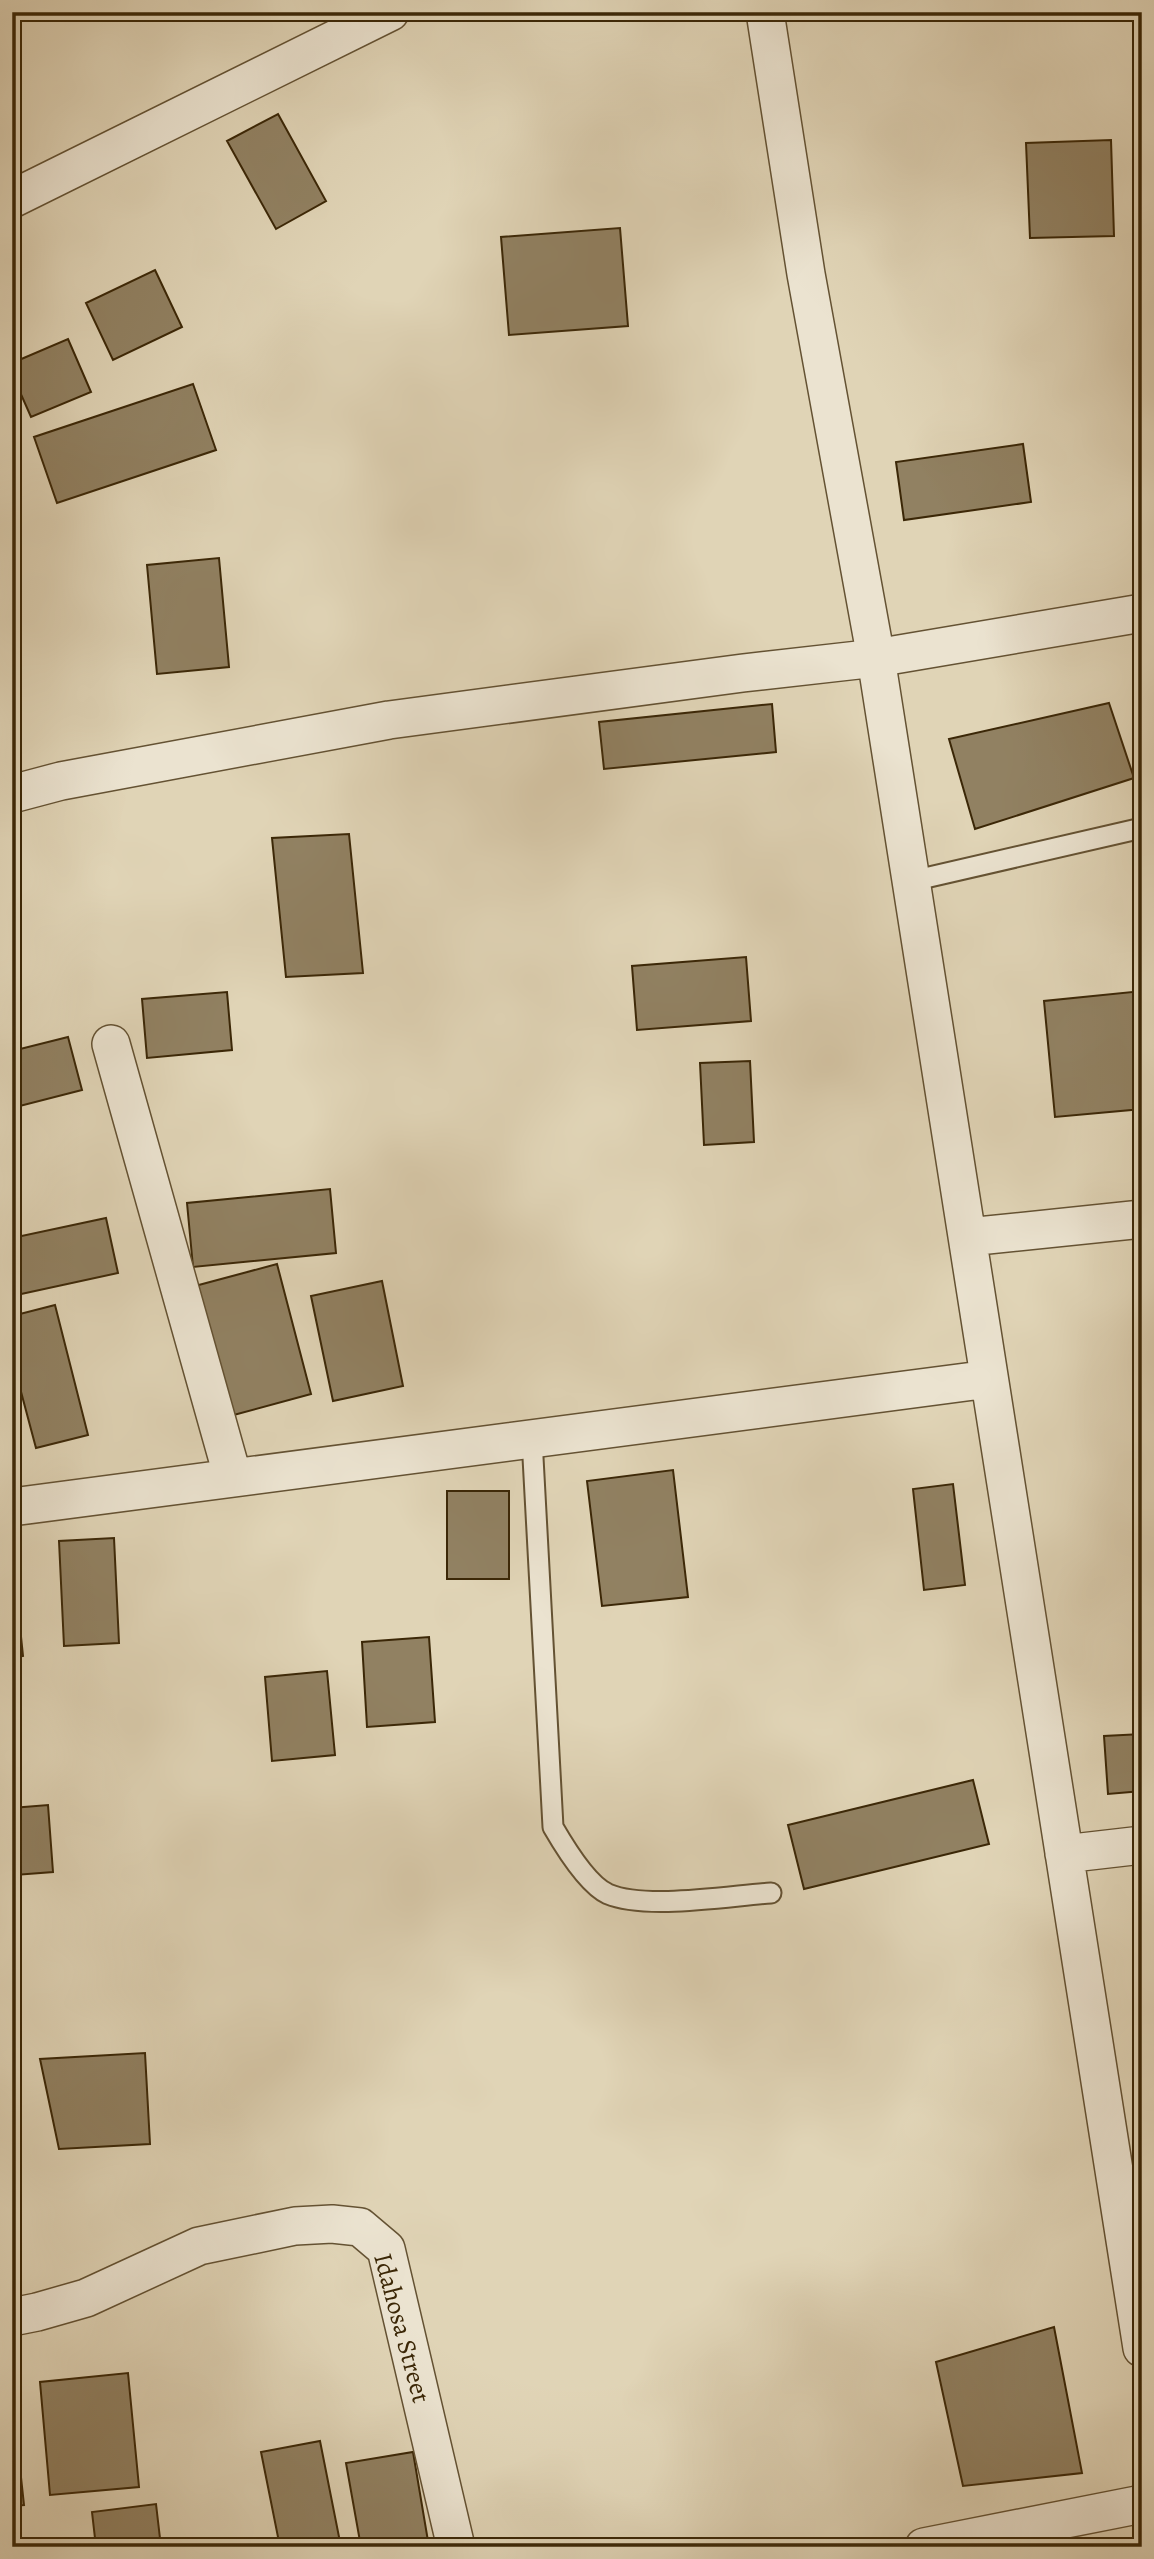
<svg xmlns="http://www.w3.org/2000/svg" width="1154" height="2559" font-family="Alegreya,serif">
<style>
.building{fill:#918162;stroke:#3b2707;stroke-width:2}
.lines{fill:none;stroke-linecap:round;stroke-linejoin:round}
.service-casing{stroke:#645233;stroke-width:23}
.minor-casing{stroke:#645233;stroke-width:40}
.service{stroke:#ebe3d0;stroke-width:19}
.minor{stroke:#ebe3d0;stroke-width:37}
.labels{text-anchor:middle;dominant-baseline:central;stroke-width:5;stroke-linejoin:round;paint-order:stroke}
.street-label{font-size:26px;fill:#3b2707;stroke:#ebe3d0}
</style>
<rect width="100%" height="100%" fill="#e0d4b6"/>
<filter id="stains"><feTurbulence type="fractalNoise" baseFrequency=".00286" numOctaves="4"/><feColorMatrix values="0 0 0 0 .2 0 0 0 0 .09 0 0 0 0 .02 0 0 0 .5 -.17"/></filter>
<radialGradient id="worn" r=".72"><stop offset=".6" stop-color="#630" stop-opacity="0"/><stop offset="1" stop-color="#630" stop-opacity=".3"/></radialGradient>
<path class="building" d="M 278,114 L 326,201 L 276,229 L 227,141 Z
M 1111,140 L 1114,236 L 1030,238 L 1026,143 Z
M 620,228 L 628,326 L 509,335 L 501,237 Z
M 155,270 L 182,327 L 113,360 L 86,303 Z
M 68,339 L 91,392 L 31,417 L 12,374 L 12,363 Z
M 193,384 L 216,450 L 57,503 L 34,437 Z
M 1023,444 L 1031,502 L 904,520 L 896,462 Z
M 219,558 L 229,667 L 157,674 L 147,565 Z
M 1109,703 L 1134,778 L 975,829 L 949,739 Z
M 772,704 L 776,752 L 604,769 L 599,722 Z
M 349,834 L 363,973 L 286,977 L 272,838 Z
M 746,957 L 751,1021 L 637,1030 L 632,966 Z
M 1142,991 L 1142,1109 L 1055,1117 L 1044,1001 Z
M 227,992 L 232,1050 L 147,1058 L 142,999 Z
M 68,1037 L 82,1090 L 12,1108 L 12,1051 Z
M 750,1061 L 754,1142 L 704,1145 L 700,1063 Z
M 330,1189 L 336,1253 L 193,1267 L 187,1203 Z
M 106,1218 L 118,1273 L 12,1296 L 12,1238 Z
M 277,1264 L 311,1394 L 230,1416 L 195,1286 Z
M 382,1281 L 403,1386 L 333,1401 L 311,1296 Z
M 55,1305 L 88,1435 L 36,1448 L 12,1358 L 12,1316 Z
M 673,1470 L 688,1597 L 602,1606 L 587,1481 Z
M 953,1484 L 965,1585 L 924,1590 L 913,1489 Z
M 447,1491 L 509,1491 L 509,1579 L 447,1579 Z
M 114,1538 L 119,1643 L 64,1646 L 59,1541 Z
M 12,1550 L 23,1656 L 12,1658 Z
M 429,1637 L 435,1722 L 367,1727 L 362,1642 Z
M 327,1671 L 335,1755 L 272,1761 L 265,1677 Z
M 1142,1734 L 1142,1791 L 1108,1794 L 1104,1736 Z
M 973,1780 L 989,1844 L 804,1889 L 788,1825 Z
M 48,1805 L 53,1872 L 15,1875 L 12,1808 Z
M 145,2053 L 150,2144 L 59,2149 L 40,2059 Z
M 1054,2327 L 1082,2473 L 963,2486 L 936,2362 Z
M 128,2373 L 139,2487 L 50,2495 L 40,2382 Z
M 12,2394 L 24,2505 L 12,2506 Z
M 320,2441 L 341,2547 L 280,2547 L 261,2452 Z
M 413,2452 L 429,2547 L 361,2547 L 346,2463 Z
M 156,2504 L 161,2547 L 96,2547 L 92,2512 Z"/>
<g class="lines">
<g class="service-casing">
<path id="service" d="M 912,881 L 1142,828
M 532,1439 L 553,1827 C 564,1846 588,1885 608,1894 C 646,1910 728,1896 771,1893"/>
</g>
<g class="minor-casing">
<path id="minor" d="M 765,12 L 806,274 L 876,658 L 1142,2348
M 12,199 L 390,12
M 12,794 L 61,781 L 389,720 L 743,673 L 876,658 L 1142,613
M 111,1044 L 233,1478
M 968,1237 L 1142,1219
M 12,1507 L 989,1379
M 1064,1854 L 1142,1845
M 12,2317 L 37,2312 L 86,2298 L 199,2246 L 295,2226 L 332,2224 L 360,2227 L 386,2249 L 456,2547
M 924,2547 L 1142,2504"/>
</g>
<use href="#service" class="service"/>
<use href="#minor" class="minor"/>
</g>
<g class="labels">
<g class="street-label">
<text transform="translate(402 2328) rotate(75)">Idahosa Street</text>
</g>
</g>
<rect width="1154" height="2559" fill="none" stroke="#e0d4b6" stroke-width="42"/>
<rect x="14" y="14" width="1126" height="2531" fill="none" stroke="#3b2707" stroke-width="3.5"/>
<rect x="21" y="21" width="1112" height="2517" fill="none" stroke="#3b2707" stroke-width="2"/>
<rect width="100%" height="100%" filter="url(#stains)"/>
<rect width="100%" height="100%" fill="url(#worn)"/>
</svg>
